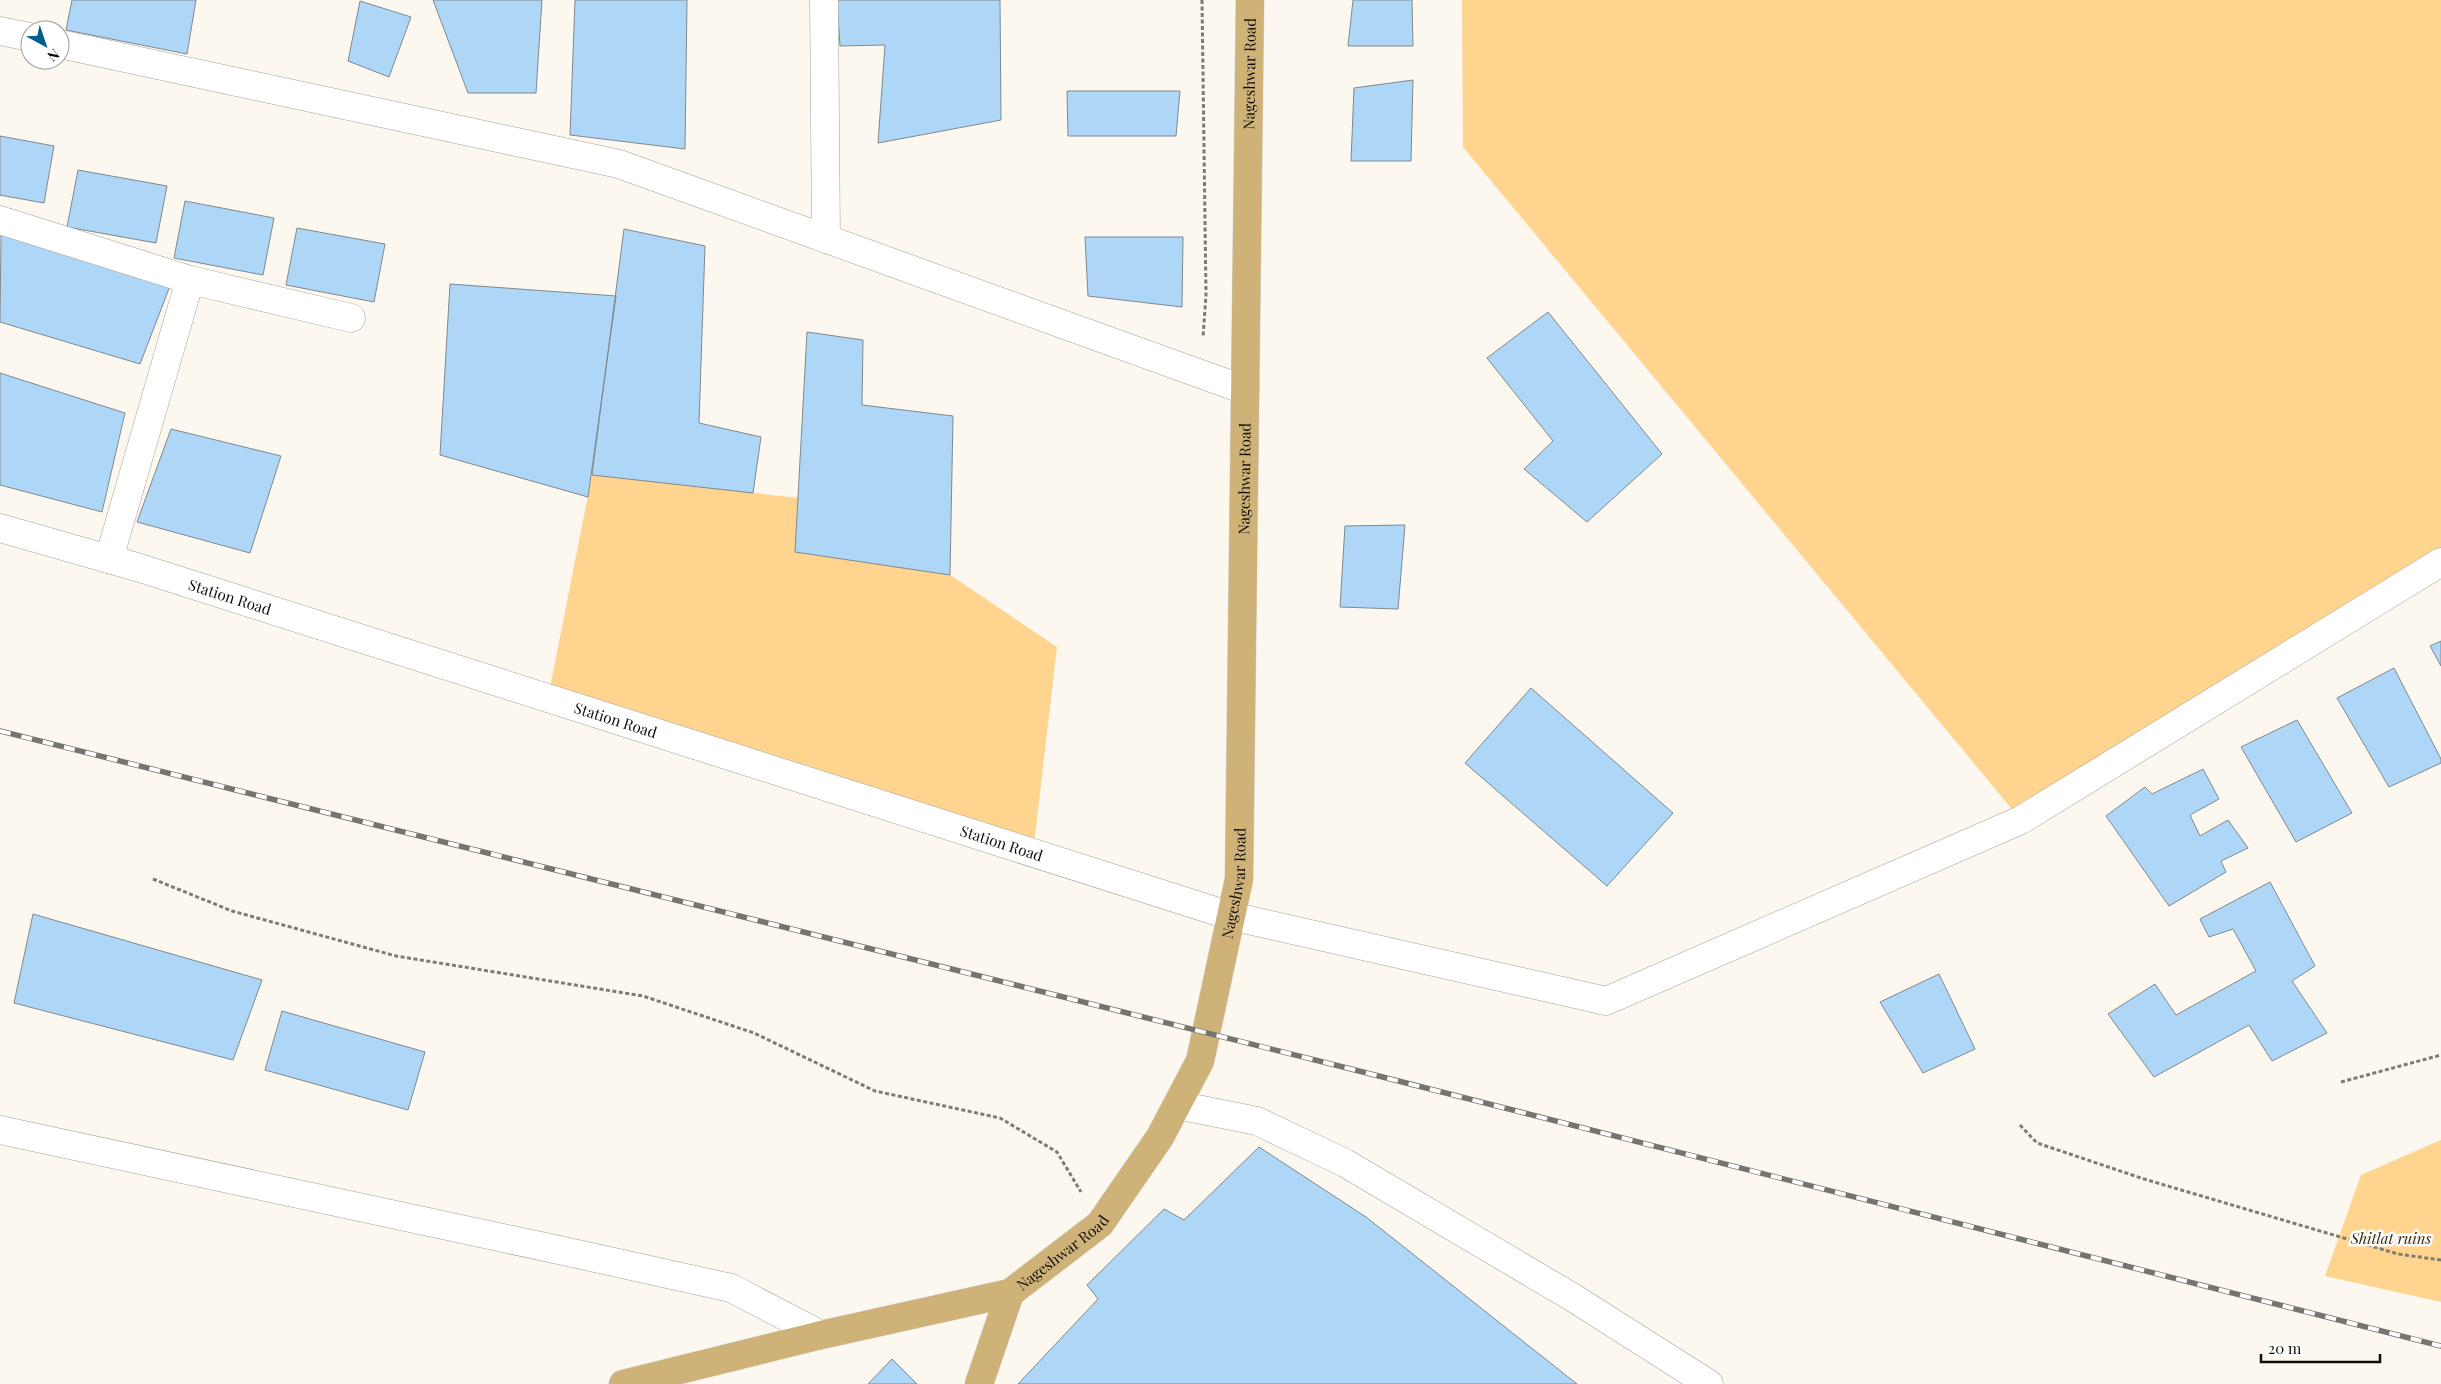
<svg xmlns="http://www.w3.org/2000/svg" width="2441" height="1384" font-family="'Playfair Display',serif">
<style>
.green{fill:#fed48f}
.building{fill:#aed7f7;stroke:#80888d}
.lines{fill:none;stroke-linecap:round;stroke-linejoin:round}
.minor-casing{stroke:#a49f98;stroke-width:29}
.major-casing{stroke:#d4d3d3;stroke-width:29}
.path{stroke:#7d7b75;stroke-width:3;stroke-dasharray:4 2.5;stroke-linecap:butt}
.minor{stroke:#fff;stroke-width:28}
.major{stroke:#cfb277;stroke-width:28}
.rail-casing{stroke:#76746f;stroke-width:5.5}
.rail{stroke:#fff;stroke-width:4;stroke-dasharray:11;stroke-linecap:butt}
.labels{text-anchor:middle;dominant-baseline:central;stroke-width:5;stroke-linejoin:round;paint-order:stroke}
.street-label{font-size:15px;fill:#0e0d0a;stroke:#fff}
.park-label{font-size:15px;font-style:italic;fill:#392807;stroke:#fff}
</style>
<rect width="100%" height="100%" fill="#fcf7ef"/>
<path class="green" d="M 1462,0 L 2441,0 L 2441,562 L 2021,820 L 1463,147 Z
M 592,475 L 799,498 L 795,552 L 950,575 L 1057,647 L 1033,853 L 548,698 Z
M 2441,1140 L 2441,1302 L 2325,1276 L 2361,1175 Z"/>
<path class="building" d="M 72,0 L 196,0 L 187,54 L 66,30 Z
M 433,0 L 542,0 L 536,93 L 468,93 Z
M 575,0 L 687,0 L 685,149 L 570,135 Z
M 837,0 L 1000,0 L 1001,120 L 878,143 L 885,45 L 840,46 Z
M 1353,0 L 1412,0 L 1413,46 L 1348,46 Z
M 360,1 L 411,17 L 389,77 L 348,61 Z
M 1413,80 L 1411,161 L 1351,161 L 1354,88 Z
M 1067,91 L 1180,91 L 1176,136 L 1068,136 Z
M 0,136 L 54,146 L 44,203 L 0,195 Z
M 78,170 L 167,186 L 156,243 L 67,227 Z
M 185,201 L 274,218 L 263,275 L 174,258 Z
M 297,228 L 385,244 L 374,302 L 286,285 Z
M 624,229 L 705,246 L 699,423 L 761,437 L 753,493 L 592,475 Z
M 1,234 L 170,286 L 140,364 L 0,322 Z
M 1085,237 L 1183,237 L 1182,307 L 1088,296 Z
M 450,284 L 616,296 L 588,497 L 440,455 Z
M 1548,312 L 1662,454 L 1587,522 L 1524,469 L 1553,441 L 1487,358 Z
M 807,332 L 863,340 L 862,405 L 953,416 L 950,575 L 795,552 Z
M 0,373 L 125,413 L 102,512 L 0,485 Z
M 171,429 L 281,456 L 250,553 L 137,522 Z
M 1405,525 L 1398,609 L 1340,607 L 1345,526 Z
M 2441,641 L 2441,666 L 2430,646 Z
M 2394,668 L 2441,759 L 2441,763 L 2389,787 L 2337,698 Z
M 1531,688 L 1673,813 L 1607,886 L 1465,763 Z
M 2297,720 L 2352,813 L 2296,842 L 2241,747 Z
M 2203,769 L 2219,799 L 2190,815 L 2200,836 L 2228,820 L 2248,848 L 2221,861 L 2226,872 L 2169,906 L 2106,816 L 2145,787 L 2152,794 Z
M 2270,882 L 2315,966 L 2292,981 L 2327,1033 L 2272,1061 L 2249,1025 L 2154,1077 L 2108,1014 L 2155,984 L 2176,1015 L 2256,971 L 2233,929 L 2209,937 L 2200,919 Z
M 33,914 L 262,980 L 233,1060 L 14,1003 Z
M 1939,974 L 1975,1049 L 1923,1073 L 1880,1002 Z
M 282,1011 L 425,1052 L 408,1110 L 265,1070 Z
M 1259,1147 L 1366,1217 L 1577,1384 L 1018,1384 L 1098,1299 L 1087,1285 L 1164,1209 L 1184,1220 Z
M 892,1359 L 917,1384 L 868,1384 Z"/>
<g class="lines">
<g class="minor-casing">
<g id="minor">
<path d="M 824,0 L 826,239"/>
<path d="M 0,31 L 30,37"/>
<path d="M 60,44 L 619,164 L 1245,390"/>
<path d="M 0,220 L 190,280 L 109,559"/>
<path d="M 190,280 L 351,318"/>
<path id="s1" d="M 0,528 L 140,568 L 1231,916 L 1606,1001 L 2021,820 L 2441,562"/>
<path d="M 1177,1105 L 1257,1121 L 1345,1163 L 1572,1297 L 1709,1384"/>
<path d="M 0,1130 L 559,1250 L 731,1288 L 821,1335"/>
</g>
</g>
<g class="major-casing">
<g id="major">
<path id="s2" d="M 623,1384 L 821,1335 L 1010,1293 L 1100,1224 L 1160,1137 L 1200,1061 L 1239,879 L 1250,0"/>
<path d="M 979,1384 L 1010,1293"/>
</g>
</g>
<path class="path" d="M 1202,0 L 1206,295 L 1203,337
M 153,879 L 232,911 L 396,956 L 643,996 L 754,1033 L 875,1091 L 1000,1118 L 1057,1152 L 1081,1192
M 2341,1082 L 2441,1055
M 2020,1125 L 2037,1143 L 2144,1179 L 2398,1254 L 2441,1260"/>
<use href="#minor" class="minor"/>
<use href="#major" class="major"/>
<g class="rail-casing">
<path id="rail" d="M 0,731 L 1355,1070 L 2441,1346"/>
</g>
<use href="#rail" class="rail"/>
</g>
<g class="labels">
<g class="street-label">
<text stroke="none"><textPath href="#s2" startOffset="1694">Nageshwar Road</textPath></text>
<text stroke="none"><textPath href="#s2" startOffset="1289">Nageshwar Road</textPath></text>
<text stroke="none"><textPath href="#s1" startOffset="240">Station Road</textPath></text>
<text stroke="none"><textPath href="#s1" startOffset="645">Station Road</textPath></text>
<text stroke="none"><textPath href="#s1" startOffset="1050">Station Road</textPath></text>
<text stroke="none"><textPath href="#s2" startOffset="884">Nageshwar Road</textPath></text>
<text stroke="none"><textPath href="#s2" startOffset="464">Nageshwar Road</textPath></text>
</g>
<g class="park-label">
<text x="2391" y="1238">Shitlat ruins</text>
</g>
</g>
<g transform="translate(45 45) rotate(140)"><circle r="24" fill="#ffffff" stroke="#9f9e9d"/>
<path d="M0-4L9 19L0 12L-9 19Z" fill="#015f8f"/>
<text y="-8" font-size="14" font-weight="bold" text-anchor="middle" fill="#0e0d0a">N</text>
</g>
<path d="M2261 1354v8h119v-8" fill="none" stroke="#0e0d0a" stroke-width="2.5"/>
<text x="2268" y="1354" font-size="15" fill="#0e0d0a" stroke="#ffffff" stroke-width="4" paint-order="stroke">20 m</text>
</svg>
